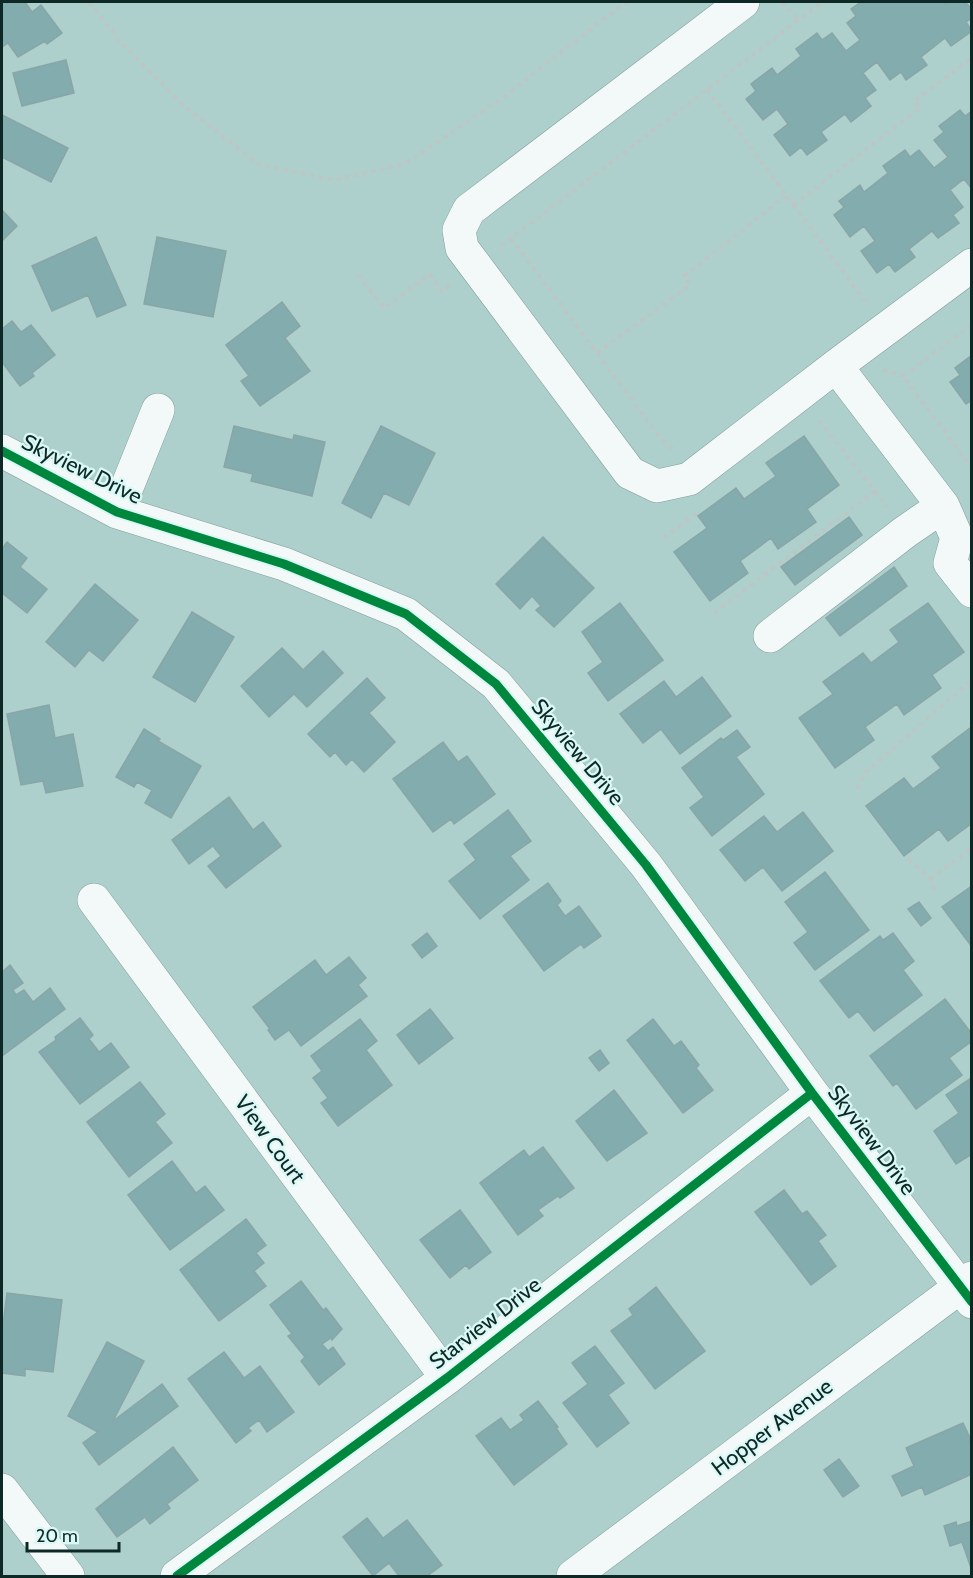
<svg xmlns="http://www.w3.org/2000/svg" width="973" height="1578" font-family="Cabin,sans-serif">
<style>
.building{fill:#83acaf;stroke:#8aa5a6;stroke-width:1.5}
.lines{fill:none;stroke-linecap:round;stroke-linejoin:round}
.minor-casing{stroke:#839e9c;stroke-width:34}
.path{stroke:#bcc6c5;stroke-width:4;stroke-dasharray:4.5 4.5;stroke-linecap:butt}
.minor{stroke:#f3f8f8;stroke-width:33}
.cycleway-casing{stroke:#d9f8f6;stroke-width:13}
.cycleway{stroke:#00873e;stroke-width:9}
.labels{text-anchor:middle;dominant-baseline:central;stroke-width:4.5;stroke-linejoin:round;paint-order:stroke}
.street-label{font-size:22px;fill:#0e2826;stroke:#d9f8f6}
</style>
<rect width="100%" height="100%" fill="#add0cd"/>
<path class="building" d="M 2,2 L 25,2 L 32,12 L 41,5 L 62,33 L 47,44 L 45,41 L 18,57 L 8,43 L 2,47 Z
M 861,2 L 944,2 L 946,4 L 950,2 L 965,2 L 972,9 L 972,18 L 966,22 L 972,31 L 951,46 L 945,38 L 921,57 L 927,65 L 906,80 L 901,72 L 890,80 L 877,62 L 863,73 L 876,90 L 865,98 L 871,106 L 851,122 L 845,114 L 821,132 L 827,140 L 807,155 L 801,147 L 790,156 L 774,135 L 788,124 L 777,109 L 763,120 L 746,99 L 756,91 L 751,84 L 772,68 L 777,75 L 801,56 L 796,49 L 817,33 L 822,40 L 832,33 L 846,51 L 860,40 L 847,23 L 856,16 L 851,9 Z
M 66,60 L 74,93 L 22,106 L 13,73 Z
M 960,110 L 965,116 L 972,111 L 972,189 L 964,179 L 950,190 L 963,207 L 953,215 L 959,223 L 938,238 L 932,231 L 909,249 L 915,257 L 895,272 L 889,264 L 877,273 L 861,251 L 875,241 L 864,226 L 850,237 L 834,215 L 844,207 L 839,201 L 860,185 L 864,192 L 888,173 L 883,166 L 905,150 L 910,157 L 919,150 L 934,168 L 948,157 L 934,140 L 944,132 L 939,126 Z
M 2,115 L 68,148 L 51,182 L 2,157 Z
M 2,210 L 17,226 L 2,241 Z
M 96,237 L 126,305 L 97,317 L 88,295 L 52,311 L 32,266 Z
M 157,237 L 226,251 L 213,317 L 144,304 Z
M 282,302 L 300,326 L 285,338 L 310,371 L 260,406 L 241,381 L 249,376 L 226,345 Z
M 12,321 L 21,332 L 31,325 L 55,355 L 32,373 L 34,376 L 20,386 L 2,362 L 2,329 Z
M 972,355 L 972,400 L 966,404 L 950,382 L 960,375 L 955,368 Z
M 234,426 L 293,440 L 294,435 L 325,442 L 312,496 L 251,481 L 253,474 L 224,467 Z
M 381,426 L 435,453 L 409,505 L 384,493 L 371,518 L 342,503 Z
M 804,436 L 839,485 L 807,509 L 816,522 L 778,549 L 771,538 L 740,561 L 748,573 L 710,601 L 674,552 L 707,528 L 698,516 L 736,488 L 744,499 L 776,476 L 766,463 Z
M 849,517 L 862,535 L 795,585 L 781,567 Z
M 543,537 L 594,588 L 554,627 L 536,610 L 541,606 L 532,596 L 520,609 L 496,584 Z
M 7,542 L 27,558 L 20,567 L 47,589 L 27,613 L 2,593 L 2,549 Z
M 894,567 L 907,586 L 840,636 L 826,618 Z
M 95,584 L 138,620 L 103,661 L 89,650 L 75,667 L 46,642 Z
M 620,603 L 663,660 L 608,701 L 588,673 L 603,662 L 582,632 Z
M 928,603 L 964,652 L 932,675 L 941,688 L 904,715 L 897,704 L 865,727 L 874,740 L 835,768 L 799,718 L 833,694 L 823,682 L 863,653 L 871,663 L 899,642 L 890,630 Z
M 192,612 L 234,637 L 195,702 L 153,677 Z
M 282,648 L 303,670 L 323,651 L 343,673 L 307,707 L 294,694 L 269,717 L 241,686 Z
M 702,677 L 731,716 L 680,754 L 661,729 L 643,743 L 620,714 L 664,681 L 676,697 Z
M 367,678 L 385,698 L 369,713 L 395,742 L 364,772 L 352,759 L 346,765 L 335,752 L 330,757 L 308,734 Z
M 49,705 L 55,738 L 73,734 L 83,786 L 46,793 L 43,781 L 21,785 L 7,714 Z
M 970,728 L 972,731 L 972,823 L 948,841 L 939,829 L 904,856 L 866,806 L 904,778 L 913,789 L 941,768 L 932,757 Z
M 144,729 L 160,739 L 158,741 L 201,766 L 171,818 L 145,803 L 152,790 L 137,782 L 134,787 L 116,777 Z
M 737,730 L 750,747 L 736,757 L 764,794 L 712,836 L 690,808 L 704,797 L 682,768 L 721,738 L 723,740 Z
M 443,742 L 458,762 L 467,756 L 495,794 L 454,824 L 451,819 L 433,832 L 393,779 Z
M 229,797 L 253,830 L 263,822 L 281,846 L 226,888 L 208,866 L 221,856 L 213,846 L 189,864 L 172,840 Z
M 508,810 L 531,841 L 510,856 L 529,880 L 480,919 L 449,881 L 476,860 L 464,844 Z
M 803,812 L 833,851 L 782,891 L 763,867 L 745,881 L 720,850 L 764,816 L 777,832 Z
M 825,872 L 869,930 L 815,970 L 794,943 L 808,932 L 785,902 Z
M 548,883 L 561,901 L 557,905 L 565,916 L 579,906 L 601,936 L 584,948 L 581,944 L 544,971 L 503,916 Z
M 972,886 L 972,947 L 942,907 Z
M 919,902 L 931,918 L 921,926 L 908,909 Z
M 427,933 L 437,946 L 422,958 L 412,945 Z
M 893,933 L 914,961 L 903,970 L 922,995 L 874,1031 L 858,1011 L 849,1018 L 820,981 L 880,936 L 883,940 Z
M 349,957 L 366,978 L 358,985 L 367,996 L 301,1046 L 289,1030 L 275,1040 L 268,1030 L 270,1029 L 253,1007 L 315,960 L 326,975 Z
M 10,965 L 23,983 L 13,990 L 16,995 L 24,990 L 33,1002 L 50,988 L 65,1009 L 2,1056 L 2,972 Z
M 945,999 L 972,1034 L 972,1041 L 949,1058 L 962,1075 L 916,1109 L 897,1083 L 893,1086 L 870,1056 Z
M 430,1009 L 453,1038 L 419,1064 L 397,1035 Z
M 80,1018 L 93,1035 L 89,1039 L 99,1052 L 111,1043 L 129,1067 L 80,1104 L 39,1052 L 56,1040 L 55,1037 Z
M 360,1019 L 377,1041 L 366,1050 L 392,1085 L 338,1126 L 321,1103 L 328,1098 L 313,1078 L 322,1071 L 311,1056 Z
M 653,1019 L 674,1046 L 681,1041 L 699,1065 L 696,1068 L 713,1090 L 683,1113 L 627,1040 Z
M 600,1050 L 609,1063 L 599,1071 L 589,1058 Z
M 970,1079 L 972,1154 L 956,1164 L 934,1131 L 959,1113 L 946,1095 Z
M 140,1082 L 165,1114 L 155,1122 L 172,1143 L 129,1177 L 87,1122 Z
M 614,1090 L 647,1133 L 607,1161 L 576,1121 Z
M 543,1147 L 574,1188 L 560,1198 L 558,1196 L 538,1210 L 543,1216 L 518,1235 L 480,1183 L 524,1150 L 529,1157 Z
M 172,1161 L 196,1193 L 205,1186 L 224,1210 L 170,1250 L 128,1195 Z
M 784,1190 L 802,1214 L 807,1211 L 826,1235 L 818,1241 L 836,1266 L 811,1285 L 755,1212 Z
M 460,1210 L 491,1252 L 469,1269 L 466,1265 L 450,1278 L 420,1240 Z
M 246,1219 L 266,1245 L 256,1253 L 264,1263 L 254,1271 L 266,1286 L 219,1321 L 180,1270 Z
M 301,1281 L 323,1310 L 326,1308 L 342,1329 L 332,1340 L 331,1338 L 322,1344 L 328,1351 L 333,1347 L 345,1364 L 319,1385 L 301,1361 L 305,1357 L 288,1336 L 292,1334 L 270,1305 Z
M 656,1287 L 705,1351 L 655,1389 L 611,1331 L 633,1315 L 629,1309 Z
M 7,1293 L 62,1300 L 53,1372 L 25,1369 L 25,1376 L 2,1373 L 2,1332 Z
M 107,1342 L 144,1361 L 113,1421 L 162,1384 L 178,1406 L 99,1465 L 83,1443 L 98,1432 L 68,1416 Z
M 595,1346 L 624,1383 L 608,1395 L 629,1423 L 597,1447 L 563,1403 L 588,1384 L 572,1363 Z
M 224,1352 L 244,1378 L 260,1366 L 294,1412 L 267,1432 L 259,1420 L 248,1428 L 251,1431 L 236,1443 L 188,1379 Z
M 538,1401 L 558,1427 L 556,1428 L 567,1444 L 514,1485 L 476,1436 L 501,1418 L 510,1430 L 524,1420 L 520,1415 Z
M 963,1423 L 971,1440 L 969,1441 L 972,1448 L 972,1474 L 925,1495 L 922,1487 L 902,1496 L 892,1476 L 914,1466 L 906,1448 Z
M 173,1447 L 198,1480 L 167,1504 L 170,1508 L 150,1524 L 145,1517 L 117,1537 L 96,1509 Z
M 839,1459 L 859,1486 L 843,1497 L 824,1470 Z
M 367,1518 L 383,1538 L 407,1520 L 442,1565 L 427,1576 L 399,1576 L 389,1563 L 373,1576 L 343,1537 Z
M 972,1521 L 972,1568 L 971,1568 L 962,1542 L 950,1546 L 944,1526 L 956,1522 L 957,1526 Z"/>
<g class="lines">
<g class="minor-casing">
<path id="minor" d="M 743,2 L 469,210 L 459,230 L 462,248 L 630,473 L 657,486 L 689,479 L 836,366
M 972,265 L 836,366 L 943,506 L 957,538 L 950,563 L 972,591
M 2,451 L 117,512 L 284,564 L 406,614 L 496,684 L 646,865 L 812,1093 L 972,1302
M 117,512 L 158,410
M 770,636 L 905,532 L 943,506
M 94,900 L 447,1378
M 2,1490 L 68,1576
M 177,1576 L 447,1378 L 812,1093
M 573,1576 L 972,1278"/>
</g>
<path class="path" d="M 89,2 L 119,40 L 184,106 L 258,164 L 334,180 L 405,164 L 498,101 L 626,2
M 782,2 L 799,20
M 707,89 L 868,305
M 793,205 L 920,108 L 914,101 L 972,58
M 511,238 L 661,439 L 673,449
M 501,246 L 822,2
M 358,275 L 384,308 L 430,274 L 442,292 L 452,284
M 972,325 L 903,376 L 972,468
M 597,353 L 690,285 L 684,276 L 786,196
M 883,370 L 903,376
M 875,491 L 887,507
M 664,538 L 698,512 L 697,511
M 714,613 L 875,491 L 818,419
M 857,789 L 866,772 L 972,680
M 909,859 L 930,879 L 936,894
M 930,879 L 972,848"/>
<use href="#minor" class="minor"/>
<g class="cycleway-casing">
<path id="cycleway" d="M 2,451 L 117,512 L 284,564 L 406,614 L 496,684 L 646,865 L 812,1093 L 972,1302
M 177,1576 L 447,1378 L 812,1093"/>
</g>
<use href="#cycleway" class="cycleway"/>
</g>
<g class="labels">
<g class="street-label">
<text transform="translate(82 469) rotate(26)">Skyview Drive</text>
<text transform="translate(578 752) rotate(50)">Skyview Drive</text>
<text transform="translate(270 1139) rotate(54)">View Court</text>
<text transform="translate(872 1140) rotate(53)">Skyview Drive</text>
<text transform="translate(485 1323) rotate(-38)">Starview Drive</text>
<text transform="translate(772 1427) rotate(-37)">Hopper Avenue</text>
</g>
</g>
<rect width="973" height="1578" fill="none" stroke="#0e2826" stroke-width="6"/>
<path d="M27 1542v9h92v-9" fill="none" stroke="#0e2826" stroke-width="3"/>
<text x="36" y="1542" font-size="18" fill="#0e2826" stroke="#d9f8f6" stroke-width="4.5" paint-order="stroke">20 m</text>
</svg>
